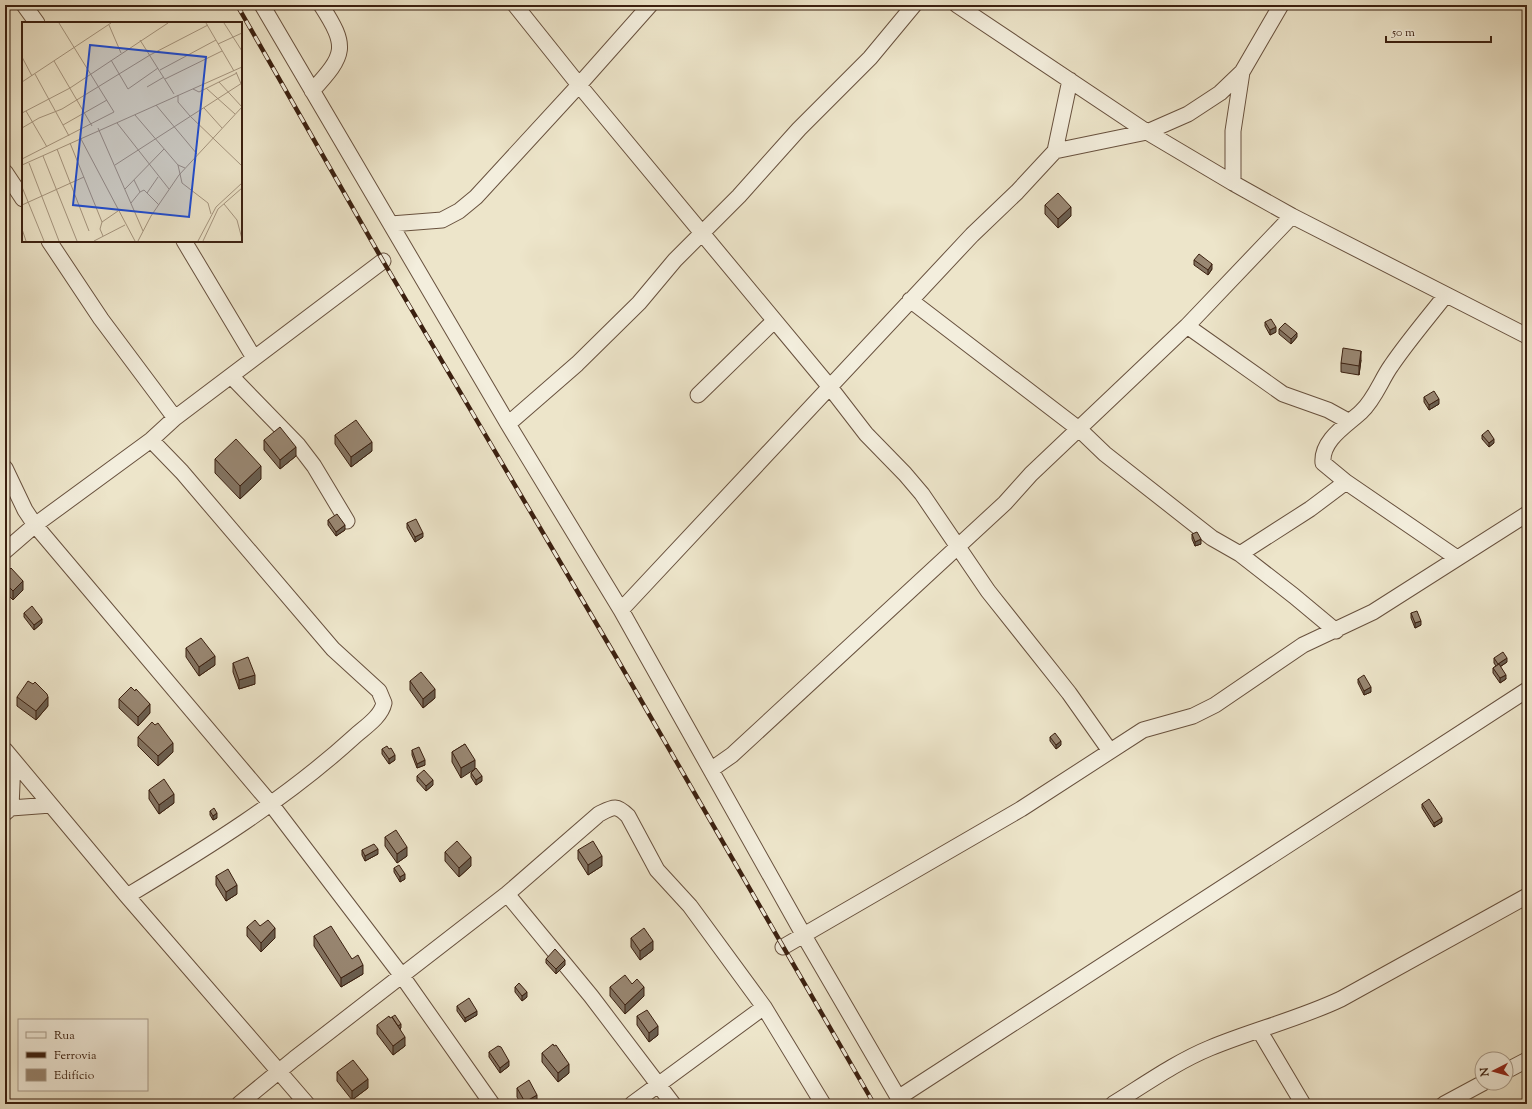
<svg xmlns="http://www.w3.org/2000/svg" width="1532" height="1109" font-family="'Sorts Mill Goudy',serif">
<style>
.lines{fill:none;stroke-linecap:round;stroke-linejoin:round}
.street-casing{stroke:#68513e;stroke-width:17}
.street{stroke:#f3eedd;stroke-width:15}
.rail-casing{stroke:#3b2010;stroke-width:4.5}
.rail{stroke:#f3eedd;stroke-width:3;stroke-dasharray:9;stroke-linecap:butt}
.wall{fill:#837361;stroke:#3b2010}
.shaded-wall{fill:#6a5e4f;stroke:#3b2010}
.building{fill:#988671;stroke:#3b2010}
.inset-road{fill:none;stroke:#a69680;stroke-width:1}
.view{fill:#1d4ed8;fill-opacity:0.15;stroke:#1d4ed8;stroke-width:2}
.inset-edge{fill:none;stroke:#3b2010;stroke-width:2}
</style>
<rect width="100%" height="100%" fill="#ede5ca"/>
<filter id="stains"><feTurbulence type="fractalNoise" baseFrequency=".005" numOctaves="4"/><feColorMatrix values="0 0 0 0 .2 0 0 0 0 .09 0 0 0 0 .02 0 0 0 .5 -.17"/></filter>
<radialGradient id="worn" r=".72"><stop offset=".6" stop-color="#630" stop-opacity="0"/><stop offset="1" stop-color="#630" stop-opacity=".3"/></radialGradient>
<g class="lines">
<g class="street-casing">
<path id="street" d="M 24,5 L 37,23
M 262,5 L 508,424 L 621,610 L 803,934 L 902,1104
M 515,5 L 579,85 L 829,386 L 866,434 L 905,474 L 922,494 L 988,591 L 1069,693 L 1110,751
M 957,5 L 1147,132 L 1233,183 L 1292,216 L 1527,336
M 312,91 C 346,54 348,47 321,5
M 1055,151 L 1147,132 L 1188,114 L 1220,93 L 1242,72 L 1281,5
M 5,172 L 23,199
M 1233,183 L 1233,131 L 1242,72
M 391,224 L 442,220 L 459,211 L 476,197 L 579,85 L 650,5
M 49,241 L 101,319 L 175,418
M 184,241 L 254,358
M 910,300 L 1080,430 L 1105,454 L 1212,538 L 1240,554 L 1294,596 L 1336,631
M 1187,326 L 1283,394 L 1328,410 L 1348,421
M 231,376 L 298,445 L 314,466 L 347,521
M 698,395 L 774,321
M 508,424 L 577,364 L 639,303 L 675,260 L 739,196 L 799,129 L 870,58 L 914,5
M 5,468 L 25,510 L 35,525 L 271,804 L 402,976 L 492,1104
M 1346,482 L 1323,463 C 1321,440 1347,425 1361,412 C 1375,399 1381,380 1391,366 C 1408,341 1427,319 1445,296
M 5,551 L 35,525 L 151,440 L 175,418 L 383,261
M 1240,554 L 1310,509 L 1346,482 L 1457,558
M 621,610 L 972,235 L 1017,192 L 1055,151 L 1070,80
M 5,750 L 127,896 L 307,1104
M 712,769 L 732,755 L 1005,503 L 1031,474 L 1187,326 L 1292,216
M 11,808 L 13,760
M 5,813 L 11,808 L 51,805
M 507,894 L 591,996 L 673,1104
M 127,896 C 207,848 286,799 355,736 C 365,727 381,717 384,703 L 379,691 L 333,649 L 182,472 L 151,440
M 783,947 L 1021,809 L 1143,730 L 1193,716 L 1215,705 L 1303,645 L 1373,612 L 1527,514
M 1259,1030 L 1303,1104
M 1506,1071 L 1527,1060
M 898,1098 L 1527,690
M 239,1104 L 294,1059 L 507,894 L 599,814 C 613,807 616,804 628,816 L 657,870 L 690,906 L 764,1007 L 823,1104
M 632,1104 L 764,1007
M 1113,1104 C 1144,1085 1176,1062 1210,1048 C 1253,1030 1299,1019 1341,999 L 1527,896
M 1444,1104 L 1483,1083"/>
</g>
<use href="#street" class="street"/>
<g class="rail-casing">
<path id="rail" d="M 237,5 L 383,261 L 616,657 L 874,1104"/>
</g>
<use href="#rail" class="rail"/>
</g>
<path class="wall" d="M 1045,205 L 1071,216 L 1058,228 L 1045,214 Z
M 1194,260 L 1212,269 L 1208,275 L 1194,265 Z
M 1265,322 L 1276,332 L 1270,335 L 1265,326 Z
M 1279,329 L 1297,337 L 1291,344 L 1279,334 Z
M 1361,360 L 1359,375 L 1341,372 L 1341,363 Z
M 1424,397 L 1439,404 L 1429,410 L 1424,402 Z
M 335,435 L 372,451 L 351,467 L 335,444 Z
M 1482,435 L 1494,443 L 1489,447 L 1482,439 Z
M 264,440 L 296,456 L 280,469 L 264,450 Z
M 215,459 L 261,479 L 240,499 L 215,473 Z
M 328,520 L 345,530 L 336,536 L 328,525 Z
M 407,523 L 423,537 L 415,542 L 407,528 Z
M 1192,534 L 1201,544 L 1195,546 L 1192,539 Z
M 5,574 L 23,590 L 13,600 L 5,592 Z
M 24,613 L 42,623 L 34,630 L 24,617 Z
M 1411,613 L 1421,625 L 1415,628 L 1411,618 Z
M 186,648 L 215,665 L 199,676 L 186,657 Z
M 1494,658 L 1507,662 L 1500,667 L 1506,679 L 1500,683 L 1493,673 L 1493,668 L 1496,666 L 1494,663 Z
M 233,663 L 255,684 L 239,689 L 233,672 Z
M 1358,679 L 1371,692 L 1364,695 L 1358,683 Z
M 410,681 L 435,698 L 423,708 L 410,690 Z
M 17,697 L 48,706 L 36,720 L 17,706 Z
M 119,699 L 150,713 L 138,726 L 119,708 Z
M 138,737 L 173,752 L 158,766 L 138,746 Z
M 1050,737 L 1061,745 L 1056,749 L 1050,741 Z
M 465,744 L 461,778 L 452,762 L 452,752 Z
M 382,749 L 395,760 L 389,764 L 382,754 Z
M 412,750 L 425,765 L 417,768 L 412,755 Z
M 471,773 L 482,781 L 476,785 L 471,777 Z
M 417,776 L 433,785 L 426,791 L 417,781 Z
M 149,790 L 174,803 L 159,814 L 149,799 Z
M 1422,804 L 1442,822 L 1434,827 L 1422,808 Z
M 210,811 L 217,818 L 213,820 L 210,815 Z
M 385,837 L 407,856 L 397,863 L 385,846 Z
M 362,850 L 378,854 L 365,861 L 362,855 Z
M 578,850 L 602,866 L 588,875 L 578,859 Z
M 445,852 L 471,866 L 459,877 L 445,861 Z
M 394,868 L 405,879 L 400,882 L 394,872 Z
M 216,876 L 237,894 L 226,901 L 216,885 Z
M 260,926 L 275,938 L 261,952 L 247,936 L 247,927 Z
M 314,936 L 352,959 L 363,974 L 341,987 L 314,946 Z
M 631,938 L 653,950 L 640,960 L 631,947 Z
M 546,959 L 565,965 L 556,974 L 546,963 Z
M 632,984 L 644,996 L 625,1014 L 610,996 L 610,987 Z
M 515,987 L 527,997 L 522,1001 L 515,992 Z
M 457,1006 L 477,1015 L 465,1022 L 457,1011 Z
M 637,1016 L 658,1035 L 649,1042 L 637,1025 Z
M 377,1025 L 401,1028 L 400,1029 L 405,1046 L 393,1055 L 377,1034 Z
M 489,1052 L 509,1066 L 500,1073 L 489,1057 Z
M 542,1053 L 569,1073 L 558,1082 L 542,1062 Z
M 337,1072 L 368,1088 L 352,1100 L 337,1081 Z
M 517,1088 L 537,1104 L 521,1104 L 517,1097 Z"/>
<path class="shaded-wall" d="M 1071,207 L 1071,216 L 1058,228 L 1058,219 Z
M 1212,264 L 1212,269 L 1208,275 L 1208,270 Z
M 1276,327 L 1276,332 L 1270,335 L 1270,330 Z
M 1297,333 L 1297,337 L 1291,344 L 1291,339 Z
M 1361,351 L 1361,360 L 1359,375 L 1359,366 Z
M 1439,399 L 1439,404 L 1429,410 L 1429,405 Z
M 1494,439 L 1494,443 L 1489,447 L 1489,443 Z
M 372,442 L 372,451 L 351,467 L 351,457 Z
M 296,447 L 296,456 L 280,469 L 280,460 Z
M 261,466 L 261,479 L 240,499 L 240,486 Z
M 345,525 L 345,530 L 336,536 L 336,532 Z
M 423,533 L 423,537 L 415,542 L 415,537 Z
M 1201,539 L 1201,544 L 1195,546 L 1195,542 Z
M 23,581 L 23,590 L 13,600 L 13,591 Z
M 42,619 L 42,623 L 34,630 L 34,625 Z
M 1421,621 L 1421,625 L 1415,628 L 1415,623 Z
M 215,656 L 215,665 L 199,676 L 199,667 Z
M 1507,658 L 1507,662 L 1498,668 L 1498,664 Z
M 255,675 L 255,684 L 239,689 L 239,680 Z
M 1506,675 L 1506,679 L 1500,683 L 1500,678 Z
M 1371,687 L 1371,692 L 1364,695 L 1364,691 Z
M 435,689 L 435,698 L 423,708 L 423,699 Z
M 48,697 L 48,706 L 36,720 L 36,711 Z
M 150,704 L 150,713 L 138,726 L 138,717 Z
M 1061,741 L 1061,745 L 1056,749 L 1056,745 Z
M 173,743 L 173,752 L 158,766 L 158,756 Z
M 395,755 L 395,760 L 389,764 L 389,759 Z
M 425,760 L 425,765 L 417,768 L 417,764 Z
M 475,760 L 475,769 L 461,778 L 461,768 Z
M 482,776 L 482,781 L 476,785 L 476,780 Z
M 433,780 L 433,785 L 426,791 L 426,786 Z
M 174,794 L 174,803 L 159,814 L 159,805 Z
M 217,813 L 217,818 L 213,820 L 213,816 Z
M 1442,818 L 1442,822 L 1434,827 L 1434,823 Z
M 407,847 L 407,856 L 397,863 L 397,854 Z
M 378,849 L 378,854 L 365,861 L 365,856 Z
M 602,856 L 602,866 L 588,875 L 588,865 Z
M 471,857 L 471,866 L 459,877 L 459,868 Z
M 405,874 L 405,879 L 400,882 L 400,877 Z
M 237,885 L 237,894 L 226,901 L 226,892 Z
M 275,928 L 275,938 L 261,952 L 261,943 Z
M 653,941 L 653,950 L 640,960 L 640,951 Z
M 565,960 L 565,965 L 556,974 L 556,969 Z
M 363,965 L 363,974 L 341,987 L 341,978 Z
M 644,987 L 644,996 L 625,1014 L 625,1005 Z
M 527,992 L 527,997 L 522,1001 L 522,996 Z
M 477,1011 L 477,1015 L 465,1022 L 465,1018 Z
M 401,1024 L 401,1028 L 396,1032 L 396,1027 Z
M 658,1026 L 658,1035 L 649,1042 L 649,1033 Z
M 405,1037 L 405,1046 L 393,1055 L 393,1046 Z
M 509,1061 L 509,1066 L 500,1073 L 500,1068 Z
M 569,1064 L 569,1073 L 558,1082 L 558,1073 Z
M 368,1079 L 368,1088 L 352,1100 L 352,1091 Z
M 537,1095 L 537,1104 L 525,1104 L 525,1102 Z"/>
<path class="building" d="M 1058,193 L 1071,207 L 1058,219 L 1045,205 Z
M 1199,254 L 1212,264 L 1208,270 L 1194,260 Z
M 1271,319 L 1276,327 L 1270,330 L 1265,322 Z
M 1285,323 L 1297,333 L 1291,339 L 1279,329 Z
M 1343,348 L 1361,351 L 1359,366 L 1341,363 Z
M 1434,391 L 1439,399 L 1429,405 L 1424,397 Z
M 356,420 L 372,442 L 351,457 L 335,435 Z
M 280,427 L 296,447 L 280,460 L 264,440 Z
M 1488,430 L 1494,439 L 1489,443 L 1482,435 Z
M 236,439 L 261,466 L 240,486 L 215,459 Z
M 337,514 L 345,525 L 336,532 L 328,520 Z
M 416,519 L 423,533 L 415,537 L 407,523 Z
M 1197,532 L 1201,539 L 1195,542 L 1192,534 Z
M 11,568 L 23,581 L 13,591 L 5,583 L 5,574 Z
M 32,606 L 42,619 L 34,625 L 24,613 Z
M 1417,611 L 1421,621 L 1415,623 L 1411,613 Z
M 201,638 L 215,656 L 199,667 L 186,648 Z
M 1503,652 L 1507,658 L 1498,664 L 1494,658 Z
M 248,657 L 255,675 L 239,680 L 233,663 Z
M 1499,664 L 1506,675 L 1500,678 L 1493,668 Z
M 421,672 L 435,689 L 423,699 L 410,681 Z
M 1364,675 L 1371,687 L 1364,691 L 1358,679 Z
M 28,681 L 33,684 L 35,682 L 47,694 L 48,697 L 36,711 L 17,697 Z
M 131,687 L 135,691 L 136,689 L 150,704 L 138,717 L 119,699 Z
M 152,722 L 155,725 L 158,723 L 173,743 L 158,756 L 138,737 Z
M 1055,733 L 1061,741 L 1056,745 L 1050,737 Z
M 465,744 L 475,760 L 461,768 L 452,752 Z
M 387,746 L 389,749 L 391,748 L 395,755 L 389,759 L 382,749 Z
M 419,747 L 425,760 L 417,764 L 412,750 Z
M 476,768 L 482,776 L 476,780 L 471,773 Z
M 424,770 L 433,780 L 426,786 L 417,776 Z
M 164,779 L 174,794 L 159,805 L 149,790 Z
M 1429,799 L 1442,818 L 1434,823 L 1422,804 Z
M 214,808 L 217,813 L 213,816 L 210,811 Z
M 396,830 L 407,847 L 397,854 L 385,837 Z
M 457,841 L 471,857 L 459,868 L 445,852 Z
M 593,841 L 602,856 L 588,865 L 578,850 Z
M 374,844 L 378,849 L 365,856 L 362,850 Z
M 399,865 L 405,874 L 400,877 L 394,868 Z
M 228,869 L 237,885 L 226,892 L 216,876 Z
M 255,920 L 260,926 L 268,920 L 275,928 L 261,943 L 247,927 Z
M 331,926 L 352,959 L 358,955 L 363,965 L 341,978 L 314,936 Z
M 644,928 L 653,941 L 640,951 L 631,938 Z
M 555,949 L 565,960 L 556,969 L 546,959 Z
M 625,975 L 632,984 L 637,979 L 644,987 L 625,1005 L 610,987 Z
M 519,983 L 527,992 L 522,996 L 515,987 Z
M 469,998 L 477,1011 L 465,1018 L 457,1006 Z
M 647,1010 L 658,1026 L 649,1033 L 637,1016 Z
M 395,1015 L 401,1024 L 398,1026 L 392,1017 Z
M 389,1016 L 390,1018 L 392,1017 L 405,1037 L 393,1046 L 377,1025 Z
M 553,1044 L 554,1046 L 556,1045 L 569,1064 L 558,1073 L 542,1053 Z
M 498,1046 L 501,1047 L 509,1061 L 500,1068 L 489,1052 Z
M 353,1060 L 368,1079 L 352,1091 L 337,1072 Z
M 529,1080 L 537,1095 L 525,1102 L 517,1088 Z
M 374,1101 L 377,1104 L 371,1104 Z"/>
<g transform="translate(22 22)">
<rect width="220" height="220" fill="#ede5ca"/>
<path class="inset-road" d="M 184,1 L 212,49M 202,1 L 220,29M 87,3 L 99,31M 118,18 L 152,72M 196,22 L 220,11M 0,35 L 10,54M 89,38 L 106,67 L 136,46M 32,39 L 70,104M 138,48 L 194,18M 214,50 L 220,64M 13,52 L 47,114M 143,57 L 200,29M 0,60 L 89,1M 125,65 L 142,55M 184,66 L 213,92M 171,67 L 177,70 L 215,51M 156,73 L 156,80 L 168,94 L 220,144M 134,83 L 175,132M 182,86 L 200,106M 4,89 L 25,125M 0,91 L 48,66 L 146,1M 113,93 L 156,143 L 163,146M 95,101 L 147,167M 41,103 L 85,78M 0,106 L 17,96 L 40,87 L 128,33 L 186,3M 76,106 L 121,209M 59,117 L 113,219M 48,121 L 80,200M 35,127 L 67,209M 21,134 L 55,219M 0,137 L 92,90 L 37,1M 7,141 L 37,219M 0,143 L 220,45M 93,143 L 220,61M 156,143 L 160,161 L 186,181 L 189,192M 0,165 L 22,219M 103,167 L 142,127M 118,170 L 122,168 L 137,183M 125,171 L 136,155M 109,181 L 118,170 L 112,158M 202,182 L 215,198 L 220,217M 0,183 L 62,155M 0,207 L 4,219M 81,214 L 78,207 L 80,200 L 96,189M 72,219 L 103,203M 116,219 L 129,194 L 157,153 L 220,85 L 197,60M 176,219 L 194,185 L 220,161M 181,219 L 196,187 L 220,166"/>
<path class="view" d="M 68,23 L 184,35 L 167,195 L 51,183 Z"/>
<rect width="220" height="220" class="inset-edge"/>
</g>
<rect width="1532" height="1109" fill="none" stroke="#ede5ca" stroke-width="20"/>
<rect x="6" y="6" width="1520" height="1097" fill="none" stroke="#3b2010" stroke-width="2"/>
<rect x="10" y="10" width="1512" height="1089" fill="none" stroke="#3b2010"/>
<rect x="18" y="1019" width="130" height="72" fill="#f3eedd" stroke="#a99c8b"/>
<rect x="26" y="1032" width="20" height="6" fill="#f3eedd" stroke="#a99c8b"/>
<text x="54" y="1039" font-size="12" fill="#3b2010">Rua</text>
<rect x="26" y="1052" width="20" height="6" fill="#3b2010" stroke="#a99c8b"/>
<text x="54" y="1059" font-size="12" fill="#3b2010">Ferrovia</text>
<rect x="26" y="1069" width="20" height="12" fill="#988671" stroke="#a99c8b"/>
<text x="54" y="1079" font-size="12" fill="#3b2010">Edifício</text>
<g transform="translate(1494 1071) rotate(264)"><circle r="19" fill="#f3eedd" stroke="#a99c8b"/>
<path d="M0-3L7 15L0 10L-7 15Z" fill="#8f2418"/>
<text y="-6" font-size="11" font-weight="bold" text-anchor="middle" fill="#3b2010">N</text>
</g>
<path d="M1386 36v6h105v-6" fill="none" stroke="#3b2010" stroke-width="2"/>
<text x="1392" y="36" font-size="12" fill="#3b2010" stroke="#f3eedd" stroke-width="3" paint-order="stroke">50 m</text>
<rect width="100%" height="100%" filter="url(#stains)"/>
<rect width="100%" height="100%" fill="url(#worn)"/>
</svg>
